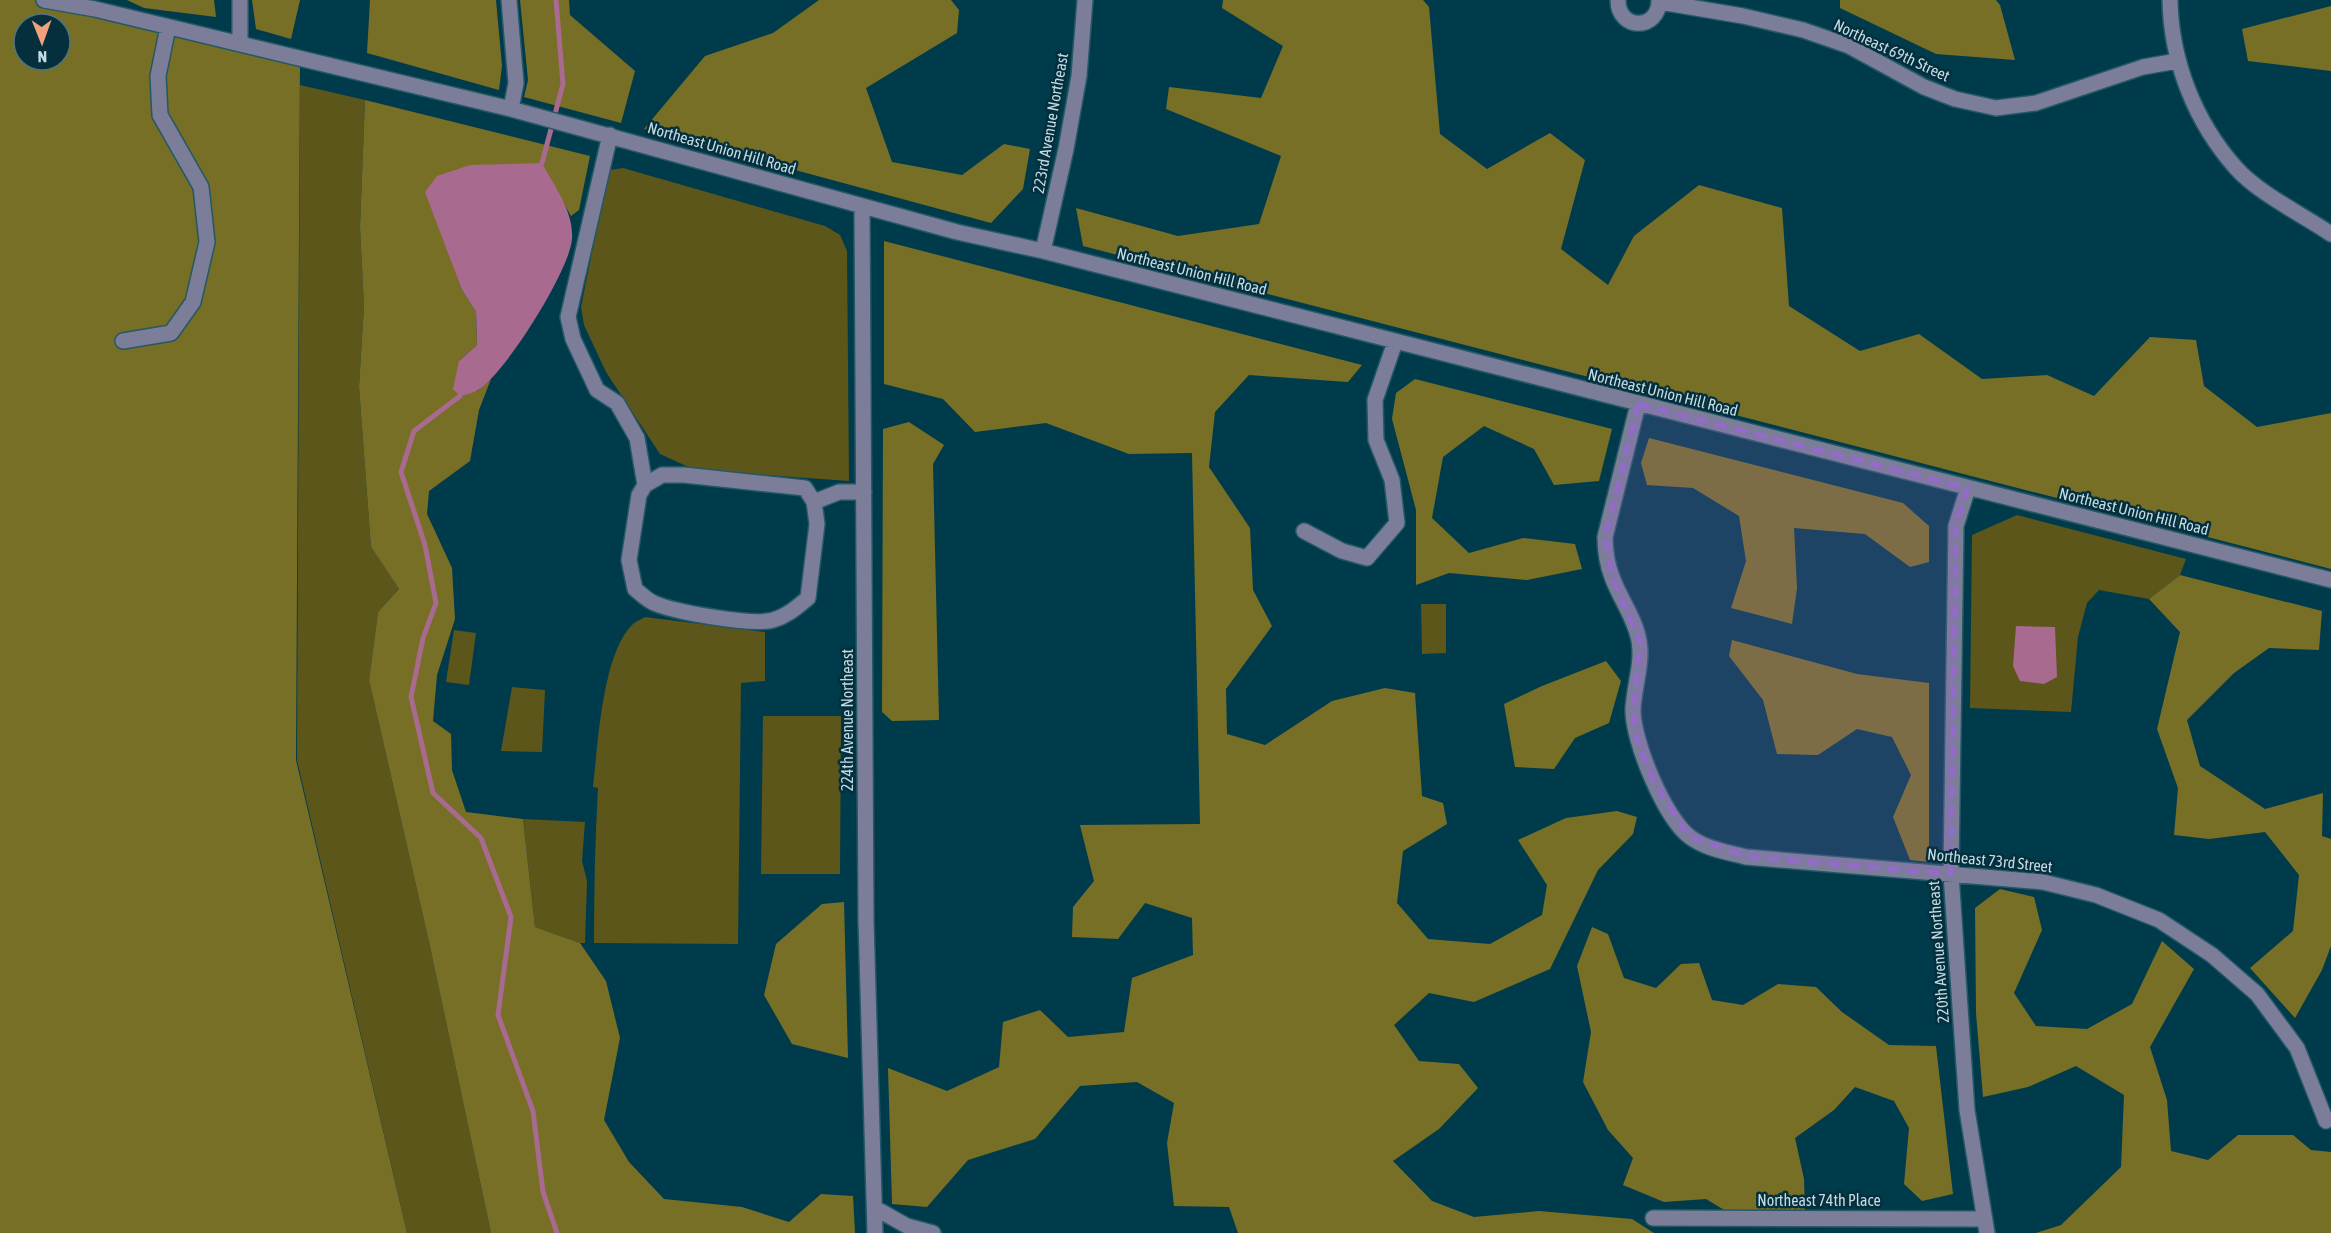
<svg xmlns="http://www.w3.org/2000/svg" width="2331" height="1233" font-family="'Asap Condensed',sans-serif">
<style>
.green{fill:#5c561a}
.forest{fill:#776f26;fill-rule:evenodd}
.water{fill:#a86a8f}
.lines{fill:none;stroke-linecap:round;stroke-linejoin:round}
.stream{stroke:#a86a8f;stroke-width:5}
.minor-casing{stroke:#235867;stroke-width:18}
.minor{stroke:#7c7d99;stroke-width:15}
.marked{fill:#946acd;fill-opacity:0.2;stroke:#946acd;stroke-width:4.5;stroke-dasharray:12 8;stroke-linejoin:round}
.labels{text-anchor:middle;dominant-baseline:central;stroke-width:5;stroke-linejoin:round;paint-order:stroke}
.street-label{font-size:16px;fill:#c2dce6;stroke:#052f3c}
</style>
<rect width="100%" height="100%" fill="#003b4b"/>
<path class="green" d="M 300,85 L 365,100 L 360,227 L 364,306 L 359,387 L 371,547 L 399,589 L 378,612 L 369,680 L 429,942 L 491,1233 L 407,1233 L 297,760 Z
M 623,168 L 825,226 L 840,235 L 847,251 L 849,481 L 695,470 L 660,454 L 606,372 L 584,325 L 581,307 L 604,193 L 610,170 Z
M 2017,515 L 2186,559 L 2180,575 L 2149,599 L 2099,590 L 2087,603 L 2078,637 L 2071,712 L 1970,708 L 1972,535 Z
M 1421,604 L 1446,604 L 1446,653 L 1422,654 Z
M 645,617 L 765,632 L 765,681 L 741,683 L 738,944 L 594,943 C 594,891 595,840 598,788 L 593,787 C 598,745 602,653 633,624 C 636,621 642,619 645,617 Z
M 454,630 L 476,633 L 469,685 L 446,682 Z
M 512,687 L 545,690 L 542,752 L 501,751 Z
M 763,716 L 841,716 L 840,874 L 761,874 Z
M 523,819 L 585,822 L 582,861 L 587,881 L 585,943 L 580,943 L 535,927 Z"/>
<path class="forest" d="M 0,0 L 44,0 L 300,58 L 296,760 L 407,1233 L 0,1233 ZM 24,24 L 60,24 L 60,60 L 24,60 Z
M 127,0 L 214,0 L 216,17 L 144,8 Z
M 252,0 L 300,0 L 291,39 L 256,29 Z
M 370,0 L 496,0 L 502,66 L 499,90 L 367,53 Z
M 520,0 L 569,0 L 570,15 L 635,71 L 621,123 L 524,97 L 528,80 Z
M 819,0 L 951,0 L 959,10 L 957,33 L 866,88 L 892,162 L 962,175 L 1004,144 L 1030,149 L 1023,189 L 991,223 L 644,129 L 705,56 L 773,33 Z
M 1223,0 L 1423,0 L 1429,7 L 1440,134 L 1487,169 L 1550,133 L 1585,160 L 1561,249 L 1608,285 L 1634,236 L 1699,185 L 1782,208 L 1789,306 L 1860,351 L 1919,334 L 1982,379 L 2047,375 L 2094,396 L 2150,337 L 2196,340 L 2204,386 L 2257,427 L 2331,413 L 2331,569 L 1083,246 L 1076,208 L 1178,236 L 1259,224 L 1281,156 L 1166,109 L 1169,87 L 1261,98 L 1283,46 L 1222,8 Z
M 1840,0 L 1996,0 L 2000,5 L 2015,60 L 1936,54 L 1840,8 Z
M 2331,6 L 2331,71 L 2248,61 L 2242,29 Z
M 365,100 L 590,156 L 579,210 L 571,216 L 541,163 L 446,245 L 462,290 L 476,312 L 477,345 L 459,361 L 477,391 L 491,379 L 479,410 L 470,461 L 429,491 L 427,514 L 452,568 L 455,619 L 437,675 L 433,721 L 451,734 L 452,770 L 466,812 L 523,819 L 535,927 L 580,943 L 606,981 L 620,1038 L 604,1120 L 629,1162 L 664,1199 L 742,1207 L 789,1222 L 821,1194 L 853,1196 L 855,1233 L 491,1233 L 429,942 L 369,680 L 378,612 L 399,589 L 371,547 L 359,387 L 364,306 L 360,227 Z
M 884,241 L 1362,365 L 1348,382 L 1249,375 L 1215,412 L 1209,467 L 1250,528 L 1253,590 L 1272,626 L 1226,689 L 1227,734 L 1265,745 L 1332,701 L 1385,688 L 1415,693 L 1422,796 L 1443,803 L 1447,824 L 1403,851 L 1397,903 L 1428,939 L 1490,944 L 1542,915 L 1547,885 L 1518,840 L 1566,818 L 1617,811 L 1637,817 L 1633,834 L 1598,870 L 1550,969 L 1474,1002 L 1429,993 L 1394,1025 L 1419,1061 L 1459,1064 L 1478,1088 L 1439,1129 L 1393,1161 L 1432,1201 L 1474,1217 L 1539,1211 L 1632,1219 L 1654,1233 L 1238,1233 L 1229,1207 L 1174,1206 L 1167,1143 L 1174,1103 L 1137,1082 L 1080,1086 L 1035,1139 L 968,1160 L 927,1207 L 892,1204 L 888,1068 L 947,1091 L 999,1067 L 1003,1022 L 1040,1010 L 1068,1037 L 1124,1032 L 1132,978 L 1193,955 L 1192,918 L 1145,903 L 1118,939 L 1072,937 L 1073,907 L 1094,881 L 1080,825 L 1200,824 L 1192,453 L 1129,454 L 1046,423 L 975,432 L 943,399 L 884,384 Z
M 1415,379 L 1612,429 L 1599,481 L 1554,485 L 1534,449 L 1484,426 L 1443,457 L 1432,518 L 1469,553 L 1523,538 L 1575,544 L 1582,569 L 1527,580 L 1449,573 L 1416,585 L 1416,510 L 1392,419 L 1396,393 Z
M 909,422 L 944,445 L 933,464 L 939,720 L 892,721 L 882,712 L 883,429 Z
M 1649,438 L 1903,503 L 1929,526 L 1929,562 L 1910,567 L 1865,534 L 1794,528 L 1797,588 L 1792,624 L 1731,608 L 1746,561 L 1739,516 L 1693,488 L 1647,485 L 1641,463 Z
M 2180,575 L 2322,611 L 2319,650 L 2269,648 L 2234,673 L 2187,720 L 2200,766 L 2265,809 L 2323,793 L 2322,836 L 2331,839 L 2331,946 L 2322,970 L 2295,1018 L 2250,968 L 2293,931 L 2299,875 L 2265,832 L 2209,839 L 2174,835 L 2178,788 L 2157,729 L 2180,632 L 2149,599 Z
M 1732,640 L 1857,674 L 1929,683 L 1929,862 L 1910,860 L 1893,817 L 1911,775 L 1892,737 L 1857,729 L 1818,755 L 1777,754 L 1763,700 L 1729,656 Z
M 1606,661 L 1621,681 L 1609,723 L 1575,738 L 1554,769 L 1515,767 L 1504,704 L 1542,686 Z
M 2000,889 L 2034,897 L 2042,930 L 2014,993 L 2036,1026 L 2087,1029 L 2132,1004 L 2162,941 L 2194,969 L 2150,1047 L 2167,1100 L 2171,1151 L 2208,1160 L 2238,1135 L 2293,1135 L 2311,1150 L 2331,1152 L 2331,1233 L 2036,1233 L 2061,1225 L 2121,1167 L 2124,1095 L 2076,1066 L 2028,1087 L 1983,1097 L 1976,1013 L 1975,908 Z
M 844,902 L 848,1058 L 792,1044 L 764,995 L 776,944 L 822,904 Z
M 1592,927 L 1608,934 L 1624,978 L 1656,988 L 1681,964 L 1699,963 L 1712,1000 L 1743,1005 L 1778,984 L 1816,987 L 1842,1012 L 1889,1045 L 1936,1046 L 1953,1194 L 1922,1201 L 1904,1184 L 1909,1128 L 1894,1101 L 1855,1087 L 1834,1110 L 1795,1138 L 1804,1179 L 1805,1211 L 1726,1211 L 1706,1199 L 1664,1202 L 1623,1185 L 1633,1158 L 1608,1130 L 1583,1082 L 1591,1032 L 1577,966 Z"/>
<path class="water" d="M 542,163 C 554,186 574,211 572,239 C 570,270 505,374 478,390 C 473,393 466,395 460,396 L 453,389 L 459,361 L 477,345 L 476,312 L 462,290 L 425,192 L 437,176 L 470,165 Z
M 2016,626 L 2055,627 L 2057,677 L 2044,684 L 2020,681 L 2013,666 Z"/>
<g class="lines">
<path class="stream" d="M 542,163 L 563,84 L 556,0
M 460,396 L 414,431 L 401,472 L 425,545 L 436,603 L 423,638 L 411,697 L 433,793 L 481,838 L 511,917 L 498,1015 L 533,1111 L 543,1192 L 557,1233"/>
<g class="minor-casing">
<path id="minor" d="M 44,0 L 95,9 L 511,109 L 957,232 L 1043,251 L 2331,580
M 509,0 L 516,83 L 511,109
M 1618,0 C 1618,31 1659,31 1659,0
M 2170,0 C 2171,61 2195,122 2236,168 C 2258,193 2303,215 2331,234
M 1660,2 L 1743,16 L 1803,30 L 1849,46 L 1924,87 L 1955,99 L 1996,108 L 2036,103 L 2143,67 L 2177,61
M 240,44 L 240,0
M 610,135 L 568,317 L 573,339 L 597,390 L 617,403 L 637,438 L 645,485
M 862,206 L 866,920 L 875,1233
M 1043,251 L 1066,149 L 1079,76 L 1085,0
M 123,341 L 171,333 L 193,302 L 207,242 L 201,187 L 160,115 L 158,76 L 168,27
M 1638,404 L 1605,537 C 1605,551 1607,564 1612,577 C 1620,599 1635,618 1639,641 C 1643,662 1634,687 1633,709 C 1632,740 1665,819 1690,837 C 1706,849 1727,852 1746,857 L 2043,882 L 2096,895 L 2159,920 L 2212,955 L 2257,994 L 2297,1048 L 2326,1121
M 662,475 L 684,475 L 805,488 L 814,502 L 817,524 L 808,598 C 797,607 787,616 773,620 C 753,626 674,612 654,603 C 647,600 641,594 635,589 L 629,560 L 639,495 L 645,485 Z
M 1968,488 L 1956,526 L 1951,874 L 1967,1110 L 1987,1233
M 814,502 L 839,492 L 864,492
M 1304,531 L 1342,551 L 1367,558 L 1397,523 L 1392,480 L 1376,440 L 1375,400 L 1395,342
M 875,1208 L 907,1226 L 933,1233
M 1653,1218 L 1985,1219"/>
</g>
<use href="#minor" class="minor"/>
</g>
<path class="marked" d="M 1638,404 L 1968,488 L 1956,526 L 1951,874 L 1746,857 L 1688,836 L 1653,781 L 1636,738 L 1633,710 L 1640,642 L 1612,578 L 1605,537 Z"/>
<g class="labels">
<g class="street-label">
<text transform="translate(1892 50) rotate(25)">Northeast 69th Street</text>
<text transform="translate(1050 123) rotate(-80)">223rd Avenue Northeast</text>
<text transform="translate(722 148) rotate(16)">Northeast Union Hill Road</text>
<text transform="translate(1192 271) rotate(14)">Northeast Union Hill Road</text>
<text transform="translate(1663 392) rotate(14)">Northeast Union Hill Road</text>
<text transform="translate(2134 511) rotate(14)">Northeast Union Hill Road</text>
<text transform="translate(847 720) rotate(-90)">224th Avenue Northeast</text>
<text transform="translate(1990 860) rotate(6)">Northeast 73rd Street</text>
<text transform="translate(1938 952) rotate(-94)">220th Avenue Northeast</text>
<text x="1819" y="1200">Northeast 74th Place</text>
</g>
</g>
<g transform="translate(42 42) rotate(179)"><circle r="28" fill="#052f3c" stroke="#517480" stroke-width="1.5"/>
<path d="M0-4.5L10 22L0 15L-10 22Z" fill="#f2a17e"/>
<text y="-9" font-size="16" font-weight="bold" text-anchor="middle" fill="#c2dce6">N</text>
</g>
</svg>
